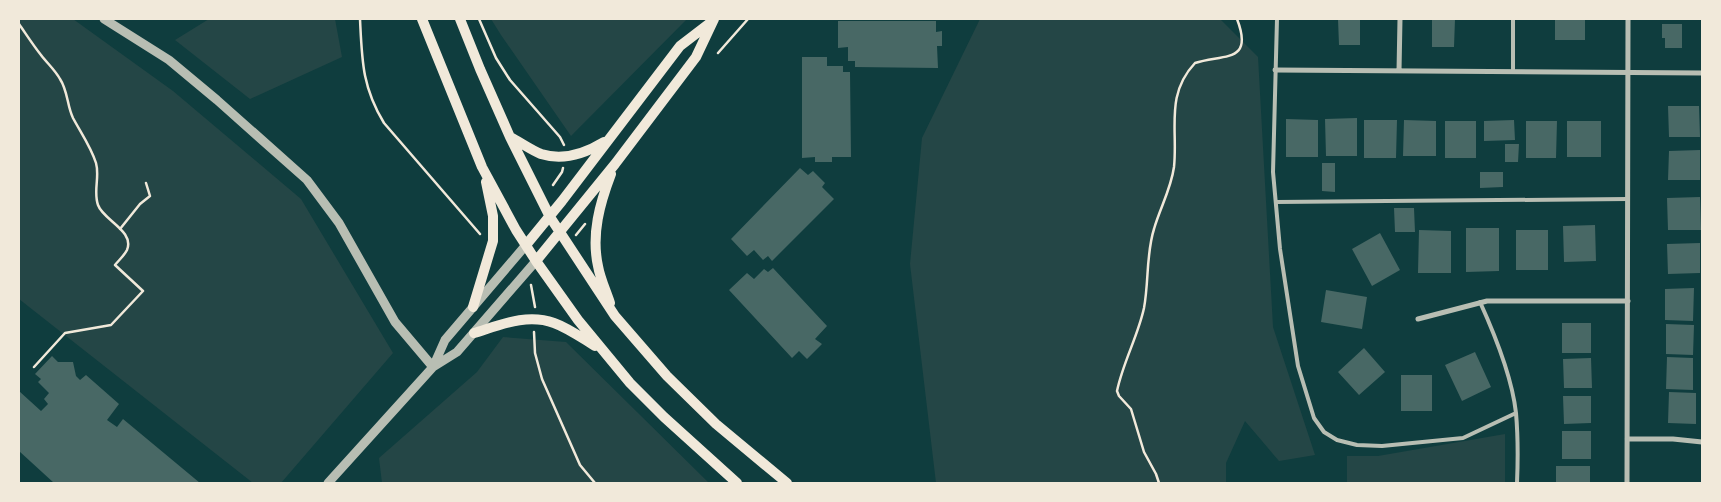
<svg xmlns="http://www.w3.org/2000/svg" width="1721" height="502" font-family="Raleway,sans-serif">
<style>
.green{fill:#244646}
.building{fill:#486865}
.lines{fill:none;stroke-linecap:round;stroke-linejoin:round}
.path{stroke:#f1e9da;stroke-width:2.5}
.service{stroke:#b8beb3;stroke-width:4}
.minor{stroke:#b8beb3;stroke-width:5}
.tertiary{stroke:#b8beb3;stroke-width:9}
.secondary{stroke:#f1e9da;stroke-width:10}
</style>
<rect width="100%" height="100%" fill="#0f3d3e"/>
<path class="green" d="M 19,19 L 73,19 L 173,91 L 301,199 L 393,353 L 281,483 L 253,483 L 19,299 Z
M 209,19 L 335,19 L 342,57 L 250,99 L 175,40 Z
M 491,19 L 687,19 L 571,136 L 501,35 Z
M 980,19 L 1220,19 L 1258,57 L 1273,327 L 1315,455 L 1279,461 L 1245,421 L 1226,463 L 1226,483 L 936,483 L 910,264 L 922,138 Z
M 503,337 L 566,342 L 709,483 L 382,483 L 379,458 L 477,372 Z
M 1505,434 L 1505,483 L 1347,483 L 1347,456 L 1378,456 Z"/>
<path class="building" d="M 1338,19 L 1360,19 L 1360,45 L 1339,45 Z
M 1432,19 L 1455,19 L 1454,47 L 1432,47 Z
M 1555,19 L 1585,19 L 1585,40 L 1555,40 Z
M 838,21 L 936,21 L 936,32 L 942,31 L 942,46 L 937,46 L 938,68 L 855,67 L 855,61 L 848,61 L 848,47 L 838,48 Z
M 1662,24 L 1682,24 L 1682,48 L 1665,48 L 1665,38 L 1662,38 Z
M 802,57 L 827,57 L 827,66 L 843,66 L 843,72 L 850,72 L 851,157 L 832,157 L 832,162 L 815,162 L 815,157 L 802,158 Z
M 1668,106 L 1699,106 L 1700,137 L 1669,137 Z
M 1357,118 L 1357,156 L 1326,156 L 1325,119 Z
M 1286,119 L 1318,120 L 1318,157 L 1286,157 Z
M 1364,120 L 1397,120 L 1396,158 L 1364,158 Z
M 1404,120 L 1436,121 L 1436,156 L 1403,156 Z
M 1514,120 L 1515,140 L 1484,141 L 1484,121 Z
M 1445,121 L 1476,121 L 1476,158 L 1445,158 Z
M 1526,121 L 1557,121 L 1556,158 L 1526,158 Z
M 1567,121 L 1601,121 L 1601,157 L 1567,157 Z
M 1505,144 L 1519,144 L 1518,162 L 1505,162 Z
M 1700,150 L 1700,180 L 1668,180 L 1669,151 Z
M 1322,163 L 1335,163 L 1335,192 L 1322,191 Z
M 800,168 L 808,175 L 813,171 L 825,183 L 822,187 L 834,199 L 772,261 L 768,256 L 763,260 L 754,250 L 747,256 L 731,239 Z
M 1480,172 L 1503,172 L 1503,187 L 1480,188 Z
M 1700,197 L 1701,230 L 1668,230 L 1667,198 Z
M 1394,208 L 1414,208 L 1415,232 L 1395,232 Z
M 1595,225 L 1596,261 L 1564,262 L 1563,226 Z
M 1466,228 L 1499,228 L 1499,271 L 1466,272 Z
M 1419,230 L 1451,231 L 1451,273 L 1418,273 Z
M 1516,230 L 1548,230 L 1548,270 L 1516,270 Z
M 1380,233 L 1400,270 L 1372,286 L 1352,249 Z
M 1700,243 L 1700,273 L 1668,274 L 1667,244 Z
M 773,268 L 827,326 L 815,339 L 822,344 L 807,359 L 799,351 L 792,358 L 729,290 L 747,273 L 754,279 L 764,269 L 768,272 Z
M 1694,288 L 1693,321 L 1665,320 L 1665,289 Z
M 1326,290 L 1367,297 L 1362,329 L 1321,322 Z
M 1562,323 L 1591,323 L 1591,353 L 1562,353 Z
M 1666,324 L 1694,325 L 1693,355 L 1666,354 Z
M 1364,348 L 1385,372 L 1359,395 L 1338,372 Z
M 1475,352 L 1491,387 L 1462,401 L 1445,365 Z
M 52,356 L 58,362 L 73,362 L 76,376 L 80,380 L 86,375 L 119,404 L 107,420 L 117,427 L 123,419 L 200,483 L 54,483 L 19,451 L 19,391 L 41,411 L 48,404 L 44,399 L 49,393 L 38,382 L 41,379 L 35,374 Z
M 1667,357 L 1693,358 L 1693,390 L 1666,389 Z
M 1591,358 L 1592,388 L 1564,388 L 1563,359 Z
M 1401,375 L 1432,375 L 1432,411 L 1401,411 Z
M 1669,392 L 1696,393 L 1696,424 L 1668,423 Z
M 1563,396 L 1591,396 L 1591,423 L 1564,424 Z
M 1562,431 L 1591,431 L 1591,459 L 1562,459 Z
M 1556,466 L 1590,466 L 1590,483 L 1556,483 Z"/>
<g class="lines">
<path class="path" d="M 360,19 C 362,60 362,87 384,123 L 480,234
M 479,19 L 496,58 L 510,80 L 560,137 L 564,145
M 19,24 C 26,34 33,45 41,55 C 47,63 55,70 60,79 C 68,91 67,106 73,118 C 81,133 91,147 96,163 C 100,177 93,191 98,205 C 103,220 135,231 127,250 C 124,256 118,261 115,265 L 143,291 L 111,325 L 65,333 L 34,367
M 718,53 L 748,19
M 553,185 L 562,172 L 563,168
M 120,229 L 140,204 L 150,196 L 146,183
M 576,235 L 585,224
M 531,285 L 535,307
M 534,332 L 535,353 L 542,379 L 580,465 L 595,483
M 1159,483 L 1156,474 L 1144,452 L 1131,409 L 1119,396 L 1117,391 C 1123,362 1138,336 1144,308 C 1149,281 1146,254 1154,229 C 1160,208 1171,189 1174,167 C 1178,129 1165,95 1195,63 C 1224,54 1254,63 1237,19"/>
<path class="service" d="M 1277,19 L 1273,172 L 1280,249 L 1298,366 L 1314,418 L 1324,432 L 1337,440 L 1357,445 L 1382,446 L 1463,438 L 1516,413
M 1513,19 L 1513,72
M 1276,202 L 1628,199
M 1480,302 C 1495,335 1512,377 1516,413 C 1518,436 1518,460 1517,483"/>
<path class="minor" d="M 1275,70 L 1702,73
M 1399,71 L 1400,19
M 1418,319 L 1487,301 L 1628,301
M 1627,439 L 1673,439 L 1702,442
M 1627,483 L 1628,19"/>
<path class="tertiary" d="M 104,19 L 169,60 L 217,100 L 307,180 L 339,223 L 395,322 L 433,367
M 433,367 L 445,340 L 526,245
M 328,483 L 433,367 L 457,352 L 536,261"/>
<path class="secondary" d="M 422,19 L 482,167 L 516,230 L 536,261 L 578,320 L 630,383 L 664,417 L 737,483
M 460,19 L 480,69 L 510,137 L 550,217 L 615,316 L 667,376 L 716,424 L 787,483
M 510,137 C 520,142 531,150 541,154 C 563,161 586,153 604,142
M 526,245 L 562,201 L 680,46 L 710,23
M 536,261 L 615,164 L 696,57 L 714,19
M 610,303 C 606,291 600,278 598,266 C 591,234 600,203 611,174
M 473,307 L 493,241 L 493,216 L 486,182
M 474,333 C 500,325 527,313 554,323 C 568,328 582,338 595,346"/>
</g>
<rect width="1721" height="502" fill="none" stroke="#f1e9da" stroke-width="40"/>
</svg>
